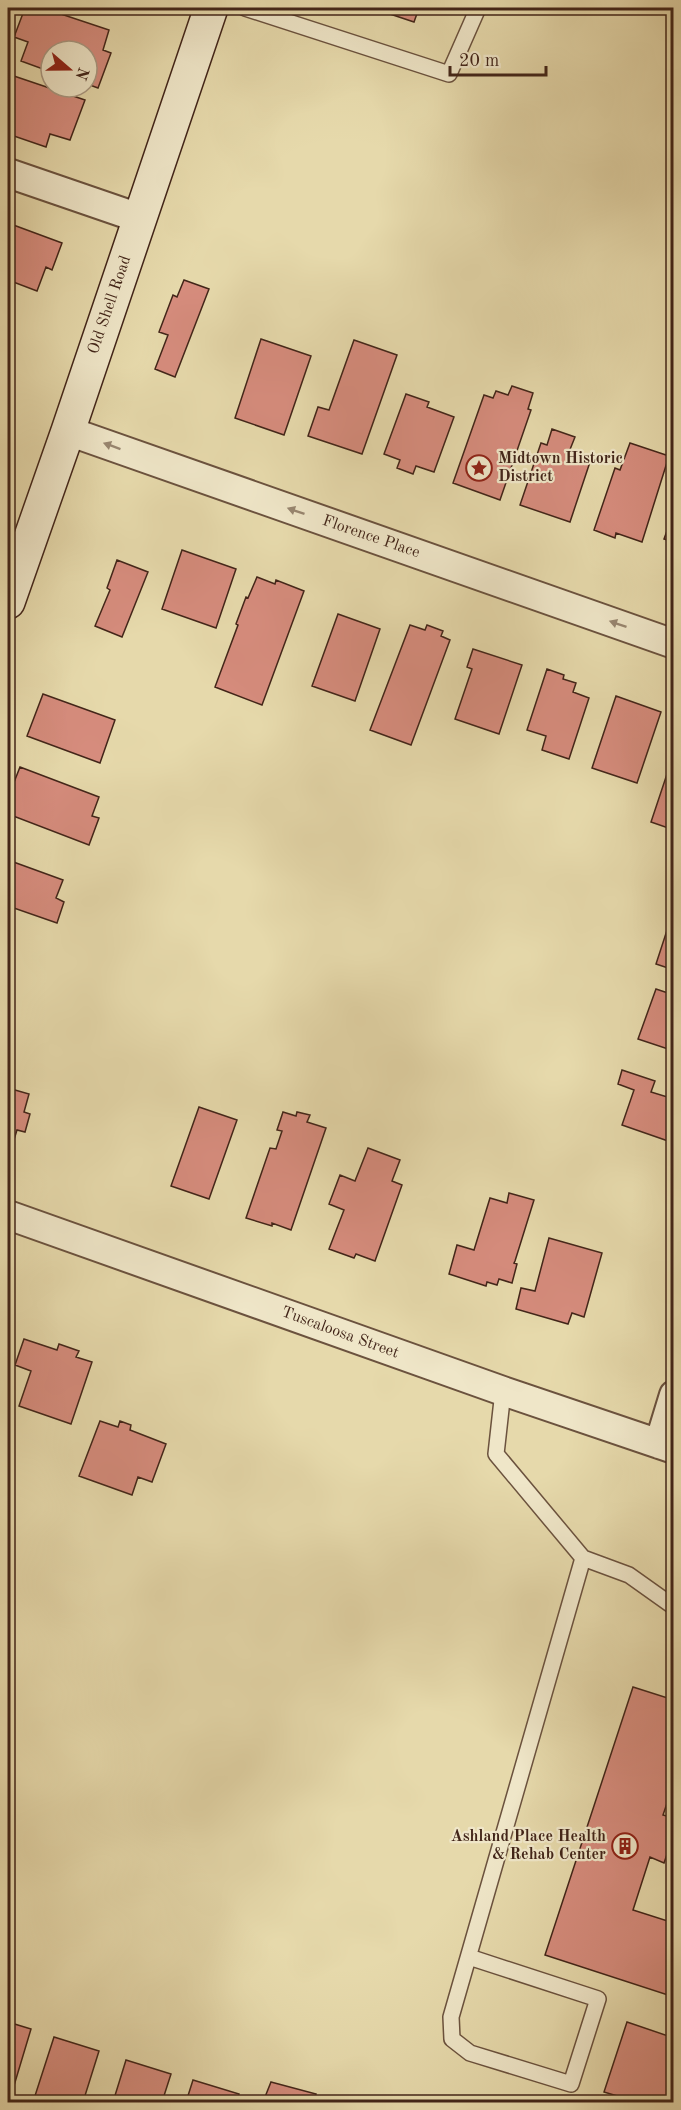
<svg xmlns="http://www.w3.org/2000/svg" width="681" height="2110" font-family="'Old Standard TT',serif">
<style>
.building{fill:#d68c7d;stroke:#422519;stroke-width:1.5}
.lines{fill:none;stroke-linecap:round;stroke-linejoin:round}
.lane-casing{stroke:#6b523e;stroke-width:18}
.street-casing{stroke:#6b523e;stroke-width:32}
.secondary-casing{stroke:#422519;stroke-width:36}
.lane{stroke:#efe6c8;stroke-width:15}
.street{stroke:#efe6c8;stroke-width:28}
.secondary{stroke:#efe6c8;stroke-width:33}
.oneway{fill:#988670}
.labels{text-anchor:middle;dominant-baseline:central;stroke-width:4.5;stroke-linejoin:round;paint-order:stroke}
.street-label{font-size:16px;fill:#422519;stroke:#efe6c8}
.poi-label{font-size:16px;font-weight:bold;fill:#422519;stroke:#efe6c8;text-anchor:start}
</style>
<rect width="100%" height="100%" fill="#e6d9ab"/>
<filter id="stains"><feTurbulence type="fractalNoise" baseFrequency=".00333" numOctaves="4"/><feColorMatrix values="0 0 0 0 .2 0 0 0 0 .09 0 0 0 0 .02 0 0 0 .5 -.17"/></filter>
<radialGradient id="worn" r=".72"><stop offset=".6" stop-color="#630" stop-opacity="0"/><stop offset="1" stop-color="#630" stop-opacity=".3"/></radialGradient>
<path class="building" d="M 25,8 L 43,8 L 109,30 L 103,50 L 111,53 L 98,88 L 87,84 L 87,51 L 51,51 L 51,72 L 21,61 L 28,42 L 14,37 Z
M 372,8 L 419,8 L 414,22 Z
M 8,74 L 85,100 L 70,140 L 50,134 L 46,147 L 8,134 Z
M 8,223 L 62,243 L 52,270 L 46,267 L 37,291 L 8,280 Z
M 184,280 L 209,289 L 175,377 L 155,369 L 168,335 L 159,332 L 173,295 L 177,297 Z
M 261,339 L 311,356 L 284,435 L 235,418 Z
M 354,340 L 397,355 L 362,454 L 308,436 L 318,407 L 329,410 Z
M 512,386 L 533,393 L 528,409 L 531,410 L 500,500 L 453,483 L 484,395 L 493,398 L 496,391 L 508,395 Z
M 406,394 L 429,402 L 427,407 L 454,417 L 434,472 L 416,466 L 413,474 L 397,468 L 400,460 L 384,454 Z
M 552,429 L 575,437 L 569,452 L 591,459 L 570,522 L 520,505 L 541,443 L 547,445 Z
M 630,443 L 669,456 L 642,542 L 616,533 L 615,538 L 594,530 L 615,468 L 620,470 Z
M 674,512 L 674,542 L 664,539 Z
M 182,550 L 236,569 L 216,628 L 162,609 Z
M 117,560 L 148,572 L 122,637 L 95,626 L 110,590 L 107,588 Z
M 257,577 L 275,584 L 276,580 L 304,591 L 262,705 L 215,687 L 238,625 L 236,624 L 246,597 L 248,598 Z
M 338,614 L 380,629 L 355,701 L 312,686 Z
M 410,625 L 425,630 L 427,625 L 443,631 L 441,636 L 450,640 L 411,745 L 370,730 Z
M 473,649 L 522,665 L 499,734 L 455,719 L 472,669 L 467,667 Z
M 547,669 L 564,675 L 563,679 L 576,683 L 573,692 L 589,698 L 569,759 L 542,750 L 546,736 L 527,730 Z
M 43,694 L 115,720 L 100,763 L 27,736 Z
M 616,696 L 661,712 L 637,783 L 592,768 Z
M 674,753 L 674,830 L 651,822 Z
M 20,767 L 99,797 L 92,816 L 99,818 L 89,845 L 8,814 L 8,794 L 9,795 Z
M 8,860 L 63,880 L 56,898 L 64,902 L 57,923 L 8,906 Z
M 671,918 L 674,918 L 674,970 L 656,964 Z
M 656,989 L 674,995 L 674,1051 L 638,1039 Z
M 622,1070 L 655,1081 L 651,1092 L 674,1099 L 674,1136 L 671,1142 L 622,1125 L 634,1090 L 618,1084 Z
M 8,1088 L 29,1094 L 24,1112 L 30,1114 L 25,1132 L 17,1130 L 12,1146 L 8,1145 Z
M 199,1107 L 237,1120 L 209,1199 L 171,1186 Z
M 283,1112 L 296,1116 L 297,1112 L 310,1115 L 307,1122 L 326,1128 L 291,1230 L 272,1223 L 272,1226 L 246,1218 L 270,1148 L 276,1149 L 282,1131 L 277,1130 Z
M 368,1148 L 400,1160 L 392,1181 L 402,1185 L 375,1261 L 356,1254 L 354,1258 L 329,1249 L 344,1210 L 329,1204 L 340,1175 L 355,1181 Z
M 509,1193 L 534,1200 L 515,1261 L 514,1263 L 517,1264 L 512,1283 L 499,1279 L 497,1285 L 487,1282 L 486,1286 L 449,1274 L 457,1245 L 474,1250 L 490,1198 L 507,1203 Z
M 549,1238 L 602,1253 L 584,1317 L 572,1313 L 568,1324 L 516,1309 L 521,1288 L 535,1291 Z
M 24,1339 L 57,1350 L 59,1344 L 79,1351 L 76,1357 L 92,1362 L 71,1424 L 19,1406 L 31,1371 L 15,1365 Z
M 100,1421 L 118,1427 L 120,1421 L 131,1425 L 130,1430 L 166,1444 L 152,1482 L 138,1477 L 132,1495 L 79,1476 Z
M 633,1687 L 674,1700 L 674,1783 L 663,1815 L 674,1818 L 674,1834 L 664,1863 L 650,1857 L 633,1910 L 674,1923 L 674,1997 L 545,1955 Z
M 8,2022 L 31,2029 L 10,2099 L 8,2098 Z
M 627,2022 L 674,2038 L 674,2102 L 637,2102 L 604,2092 Z
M 54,2037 L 99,2051 L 83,2102 L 33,2102 Z
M 126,2060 L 171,2074 L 162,2102 L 113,2102 Z
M 193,2080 L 239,2094 L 237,2102 L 186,2102 Z
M 271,2082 L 316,2094 L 313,2102 L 263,2102 Z"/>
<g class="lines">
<g class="lane-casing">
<path id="lane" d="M 245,8 L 449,74 L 478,8
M 583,1558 L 629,1575 L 674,1607
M 469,1957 L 598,1999 L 571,2084 L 470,2053 L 452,2039 L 451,2017 L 583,1558 L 496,1454 L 503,1391"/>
</g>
<g class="street-casing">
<path id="street" d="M 8,173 L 139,218
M 68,431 L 674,644
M 8,1215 L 503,1391 L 674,1449
M 659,1444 L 674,1395"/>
</g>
<g class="secondary-casing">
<path id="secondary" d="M 8,602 L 68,431 L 211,8"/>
</g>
<use href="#lane" class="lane"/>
<use href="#street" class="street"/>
<use href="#secondary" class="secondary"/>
</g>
<defs><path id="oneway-solid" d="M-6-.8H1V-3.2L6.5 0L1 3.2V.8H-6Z" transform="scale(1.5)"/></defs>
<g class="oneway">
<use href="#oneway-solid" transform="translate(112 446) rotate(-160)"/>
<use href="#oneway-solid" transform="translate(296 511) rotate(-161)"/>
<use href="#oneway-solid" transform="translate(618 624) rotate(-161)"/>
</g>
<defs>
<g id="sight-ring" transform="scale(1.35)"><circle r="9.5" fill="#efe6c8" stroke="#8f2418" stroke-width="1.5"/><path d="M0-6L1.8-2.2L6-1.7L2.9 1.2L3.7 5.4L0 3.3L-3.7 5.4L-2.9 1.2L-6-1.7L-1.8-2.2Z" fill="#8f2418"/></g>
<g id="building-ring" transform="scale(1.35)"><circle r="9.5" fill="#efe6c8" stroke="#8f2418" stroke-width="1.5"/><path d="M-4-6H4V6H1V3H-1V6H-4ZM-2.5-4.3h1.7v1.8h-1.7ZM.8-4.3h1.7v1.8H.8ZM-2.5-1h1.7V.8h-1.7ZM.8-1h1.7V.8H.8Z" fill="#8f2418"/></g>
</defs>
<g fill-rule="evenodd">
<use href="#sight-ring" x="479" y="468"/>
<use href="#building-ring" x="625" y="1846"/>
</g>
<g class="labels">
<g class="street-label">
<text transform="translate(110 305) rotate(-71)">Old Shell Road</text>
<text transform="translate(371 537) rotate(19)">Florence Place</text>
<text transform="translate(340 1333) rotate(20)">Tuscaloosa Street</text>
</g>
<g class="poi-label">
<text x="498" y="459">Midtown Historic<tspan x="498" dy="18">District</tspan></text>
<text x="606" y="1837" text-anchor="end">Ashland Place Health<tspan x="606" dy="18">&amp; Rehab Center</tspan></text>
</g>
</g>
<rect width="681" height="2110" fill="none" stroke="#e6d9ab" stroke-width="30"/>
<rect x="9" y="9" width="663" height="2092" fill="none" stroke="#422519" stroke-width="3"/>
<rect x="15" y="15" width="651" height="2080" fill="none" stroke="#422519" stroke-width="1.5"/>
<g transform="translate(69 69) rotate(110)"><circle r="28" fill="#efe6c8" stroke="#aa9982" stroke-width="1.5"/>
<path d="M0-4.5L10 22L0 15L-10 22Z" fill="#8f2418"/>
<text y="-9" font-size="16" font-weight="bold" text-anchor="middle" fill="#422519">N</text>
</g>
<path d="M450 66v9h96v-9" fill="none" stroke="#422519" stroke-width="3"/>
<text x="459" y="66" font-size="18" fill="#422519" stroke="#efe6c8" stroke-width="4.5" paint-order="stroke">20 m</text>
<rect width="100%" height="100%" filter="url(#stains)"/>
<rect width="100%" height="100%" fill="url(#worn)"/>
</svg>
